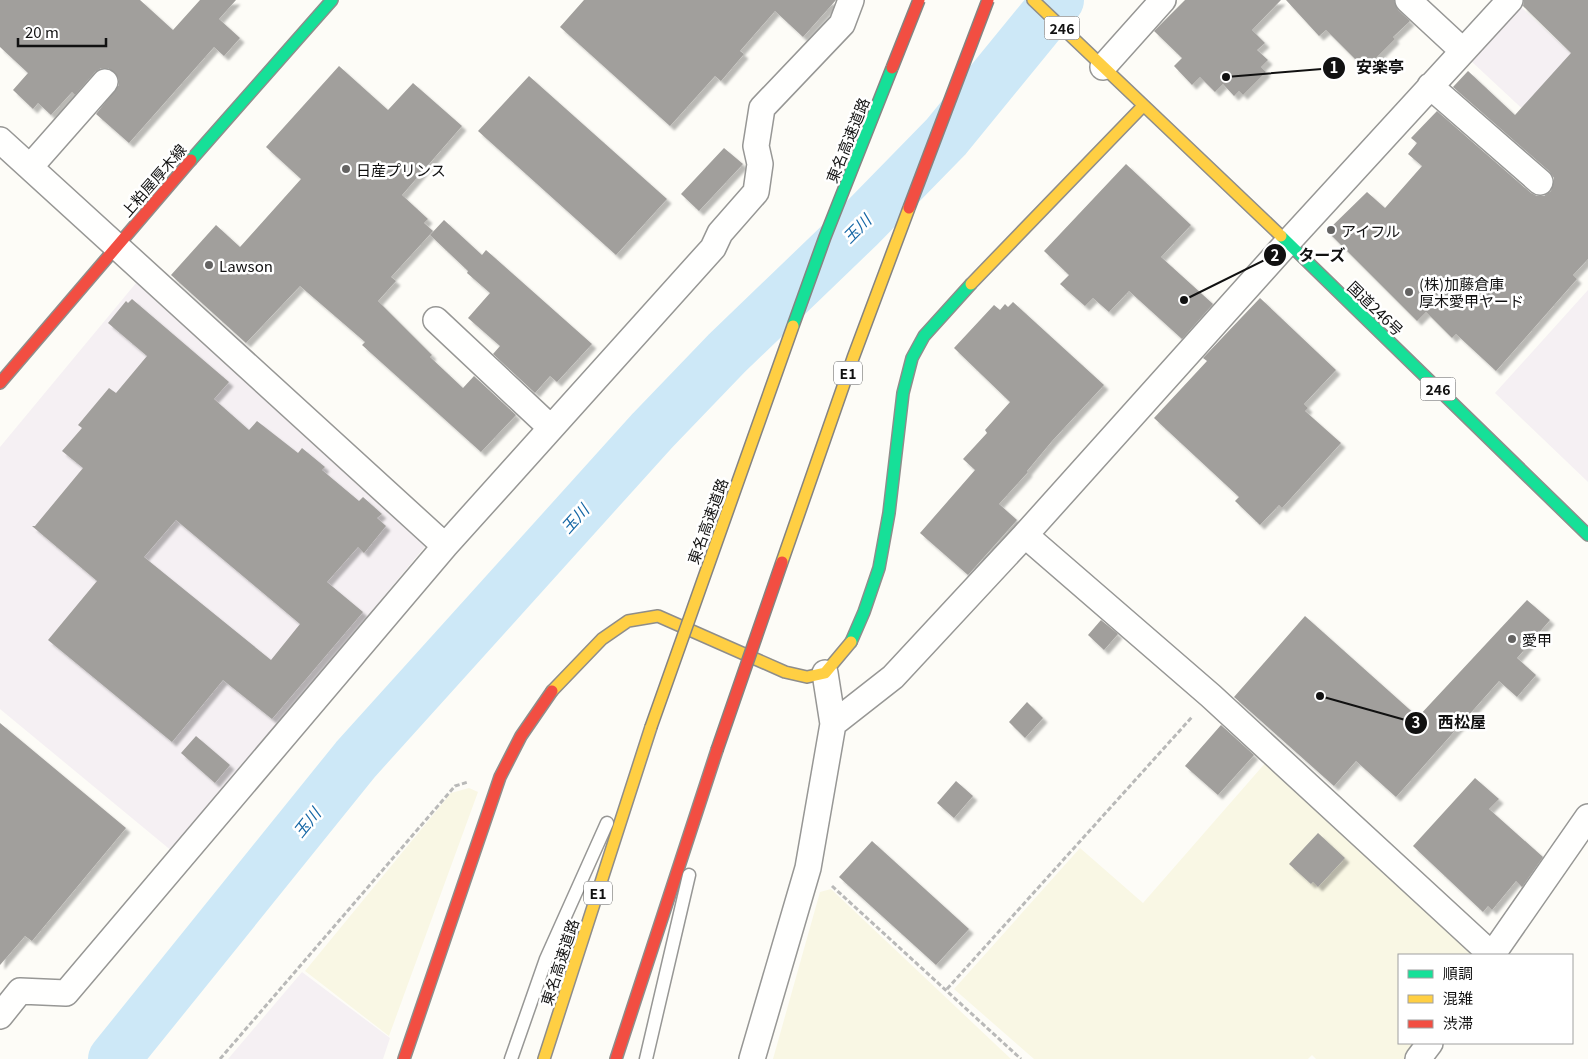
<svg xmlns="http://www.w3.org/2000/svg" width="1588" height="1059" font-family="Georgia,'Noto Sans JP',serif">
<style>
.industrial{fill:#f5f0f3}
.farmland{fill:#f9f7e4}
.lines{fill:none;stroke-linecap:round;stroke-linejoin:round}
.river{stroke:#cde8f7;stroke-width:52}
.building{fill:#a19f9c;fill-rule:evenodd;filter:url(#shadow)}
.lane-casing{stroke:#979795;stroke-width:15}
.street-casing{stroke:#979795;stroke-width:28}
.fast-casing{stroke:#8e8d8b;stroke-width:14}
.slow-casing{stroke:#8e8d8b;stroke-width:14}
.jam-casing{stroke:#8e8d8b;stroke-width:14}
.path{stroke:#b9b9b8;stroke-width:3;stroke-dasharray:5 2.5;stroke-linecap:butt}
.lane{stroke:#fffffe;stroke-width:12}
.street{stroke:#fffffe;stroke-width:25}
.fast{stroke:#16e098;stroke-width:11}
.slow{stroke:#ffcf43;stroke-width:11}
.jam{stroke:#f24e42;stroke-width:11}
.fast-bridge-casing{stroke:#858482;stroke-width:14;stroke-linecap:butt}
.slow-bridge-casing{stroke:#858482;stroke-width:14;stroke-linecap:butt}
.jam-bridge-casing{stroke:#858482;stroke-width:14;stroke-linecap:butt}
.fast-bridge{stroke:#16e098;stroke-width:11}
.slow-bridge{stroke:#ffcf43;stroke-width:11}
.jam-bridge{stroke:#f24e42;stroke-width:11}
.poi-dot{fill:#646362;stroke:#fff;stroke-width:2}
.labels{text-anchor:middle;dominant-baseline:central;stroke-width:5;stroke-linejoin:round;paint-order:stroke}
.shield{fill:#fff;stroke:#585858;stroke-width:1}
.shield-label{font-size:14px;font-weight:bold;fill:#111}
.street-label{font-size:15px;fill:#111;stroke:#fff}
.poi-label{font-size:15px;fill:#111;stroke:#fff;text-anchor:start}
.water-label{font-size:16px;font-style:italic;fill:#1768a6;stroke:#fff}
.leader{fill:none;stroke:#111;stroke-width:2}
.callout-dot{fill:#111;stroke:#fff;stroke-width:2}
.mark-label{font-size:15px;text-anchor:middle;font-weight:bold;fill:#fff}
.callout-label{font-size:16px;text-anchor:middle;font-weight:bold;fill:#111;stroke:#fff;stroke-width:5;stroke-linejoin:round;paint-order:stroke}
</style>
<defs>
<filter id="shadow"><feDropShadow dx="4.5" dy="4.5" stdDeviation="1" flood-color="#0004"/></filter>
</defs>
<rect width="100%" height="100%" fill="#fdfcf7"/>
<path class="industrial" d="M 1520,6 L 1588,69 L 1588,170 L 1471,61 Z
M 141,277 L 427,544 L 173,852 L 0,709 L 0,447 Z
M 1588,290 L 1588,482 L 1495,393 Z
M 302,972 L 390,1038 L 383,1059 L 228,1059 Z"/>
<path class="farmland" d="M 1267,761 L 1473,955 L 1399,955 L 1399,1043 L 1419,1043 L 1409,1059 L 1316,1059 L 1312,1055 L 1308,1059 L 1034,1059 L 954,989 L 1080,848 L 1143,903 Z
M 469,788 L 478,792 L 389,1036 L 305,971 L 451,793 Z
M 831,889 L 1011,1059 L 773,1059 L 820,892 Z"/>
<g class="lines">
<path class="river" d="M 114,1059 L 356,759 L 652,431 L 727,353 L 858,227 L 946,137 L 1058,0"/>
</g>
<path class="building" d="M 0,0 L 140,0 L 173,30 L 200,0 L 236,0 L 219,19 L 240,38 L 224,56 L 214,47 L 129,143 L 96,114 L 119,85 L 118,77 L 108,68 L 101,68 L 95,72 L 75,95 L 72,92 L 51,115 L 38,103 L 33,109 L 13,90 L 28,73 L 0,47 Z
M 584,0 L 836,0 L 803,37 L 775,11 L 740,51 L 744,54 L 721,81 L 715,76 L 670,126 L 560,27 Z
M 1185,0 L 1281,0 L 1252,30 L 1265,43 L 1257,50 L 1268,60 L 1261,67 L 1266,72 L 1243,95 L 1239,91 L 1234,96 L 1223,84 L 1215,92 L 1200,77 L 1192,85 L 1174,66 L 1182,58 L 1154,31 Z
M 1286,0 L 1394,0 L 1398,10 L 1410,21 L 1393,37 L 1395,39 L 1365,69 L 1326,30 L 1319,36 Z
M 1524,0 L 1588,0 L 1588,259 L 1573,275 L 1577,279 L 1496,371 L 1456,334 L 1452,338 L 1426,312 L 1417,321 L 1327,231 L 1367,192 L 1385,208 L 1422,166 L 1408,154 L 1417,143 L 1411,138 L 1437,111 L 1531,193 L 1537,196 L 1544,196 L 1551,191 L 1554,178 L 1549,171 L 1453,87 L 1468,71 L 1515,115 L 1571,53 L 1523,6 Z
M 339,66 L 388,110 L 413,83 L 462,126 L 402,195 L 428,219 L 424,223 L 433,231 L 391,277 L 396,281 L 378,301 L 432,355 L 430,357 L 463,388 L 474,376 L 516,415 L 481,452 L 362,345 L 365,342 L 300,286 L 246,343 L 171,275 L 216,225 L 240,247 L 301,179 L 266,147 Z
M 529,76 L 667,199 L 616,255 L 478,131 Z
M 724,148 L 743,164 L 699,211 L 681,194 Z
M 1126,164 L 1191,225 L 1161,257 L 1213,304 L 1182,339 L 1129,291 L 1109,312 L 1093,298 L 1085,306 L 1060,284 L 1069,275 L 1044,251 Z
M 444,220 L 482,255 L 486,250 L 592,344 L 557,382 L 550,376 L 535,393 L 493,354 L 500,346 L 468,318 L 490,293 L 467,273 L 468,271 L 430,235 Z
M 1260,298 L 1336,370 L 1304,404 L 1308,408 L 1305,411 L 1341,443 L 1282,508 L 1279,505 L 1260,525 L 1235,501 L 1239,497 L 1154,418 L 1207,361 L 1203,358 Z
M 132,299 L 229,382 L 214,399 L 249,430 L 257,421 L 298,453 L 302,448 L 325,467 L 322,470 L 359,501 L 363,497 L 382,514 L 377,518 L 386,526 L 364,553 L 358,547 L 327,582 L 363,612 L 272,719 L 223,680 L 172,742 L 48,640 L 97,581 L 32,526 L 35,526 L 83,468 L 62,451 L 82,428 L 78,425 L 109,388 L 116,393 L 147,356 L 108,323 L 126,301 L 128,303 ZM 176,520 L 300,624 L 271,660 L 144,557 Z
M 1013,302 L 1104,385 L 1052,441 L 1027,471 L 1028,472 L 999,504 L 1017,520 L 968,575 L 920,533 L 975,470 L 963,459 L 987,433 L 985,430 L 1010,402 L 954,348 L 994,305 L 1000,310 L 1005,304 L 1008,307 Z
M 1527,600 L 1550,620 L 1517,658 L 1536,675 L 1517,697 L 1499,681 L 1396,797 L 1356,761 L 1334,786 L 1234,697 L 1305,616 L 1418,717 Z
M 1101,620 L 1118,634 L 1104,650 L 1088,635 Z
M 1027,702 L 1043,718 L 1025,738 L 1009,722 Z
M 0,723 L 126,828 L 32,941 L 25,936 L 0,965 Z
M 1221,725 L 1254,755 L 1218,795 L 1185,766 Z
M 196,736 L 230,765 L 215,783 L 181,753 Z
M 1475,778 L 1499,799 L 1489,809 L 1543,857 L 1522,887 L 1516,881 L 1492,910 L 1488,906 L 1483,912 L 1413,846 Z
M 956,781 L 973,796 L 954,818 L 937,803 Z
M 1318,833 L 1345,858 L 1318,887 L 1313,882 L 1311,884 L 1289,864 Z
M 872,841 L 969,929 L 936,965 L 839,877 Z"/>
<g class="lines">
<g class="lane-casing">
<path id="lane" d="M 511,1059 L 546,959 L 607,823
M 646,1059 L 689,875"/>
</g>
<g class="street-casing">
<path id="street" d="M 1408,0 L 1463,51
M 1103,67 L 1163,0
M 1430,86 L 1540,182
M 0,140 L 445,546 L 66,993 L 20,991 L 0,1016
M 30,167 L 105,82
M 436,320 L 551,428
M 1025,535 L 1211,696 L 1492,955
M 445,546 L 713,248 L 720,233 L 756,192 L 760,164 L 756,146 L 762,108 L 842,24 L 851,0
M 833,724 L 893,677 L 1025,535 L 1288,242 L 1510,0
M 1492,955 L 1588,817
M 752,1059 L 808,868 L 833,724 L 825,673
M 1418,1059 L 1430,1043"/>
</g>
<g class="fast-casing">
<path id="fast" d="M 191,160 L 332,0
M 1281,236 L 1588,535
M 851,642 L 864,612 L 879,568 L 889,513 L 903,393 L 912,358 L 924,336 L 971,284"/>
</g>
<g class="slow-casing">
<path id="slow" d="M 1033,0 L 1281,236
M 971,284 L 1143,106
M 552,691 L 602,639 L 628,621 L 658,616 L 785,672 L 807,677 L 825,673 L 851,642
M 544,1059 L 651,727"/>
</g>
<g class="jam-casing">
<path id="jam" d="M 0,383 L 191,160
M 404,1059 L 500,777 L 521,736 L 552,691
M 616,1059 L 717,750"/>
</g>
<path class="path" d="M 832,886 L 1021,1059
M 947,989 L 1192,717
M 220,1059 L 455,786 L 468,782"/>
<use href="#lane" class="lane"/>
<use href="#street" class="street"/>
<use href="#fast" class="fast"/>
<use href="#slow" class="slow"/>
<use href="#jam" class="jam"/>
<g class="fast-bridge-casing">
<path id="fast-bridge" d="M 793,326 L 825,237 L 892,68"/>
</g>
<g class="slow-bridge-casing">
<path id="slow-bridge" d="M 782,562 L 853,358 L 909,208
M 651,727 L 793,326"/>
</g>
<g class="jam-bridge-casing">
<path id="jam-bridge" d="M 892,68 L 919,0
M 909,208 L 988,0
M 717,750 L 782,562"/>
</g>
<use href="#fast-bridge" class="fast-bridge"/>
<use href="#slow-bridge" class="slow-bridge"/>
<use href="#jam-bridge" class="jam-bridge"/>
</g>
<g class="poi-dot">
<circle cx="346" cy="169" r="5"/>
<circle cx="1331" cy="230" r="5"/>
<circle cx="209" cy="265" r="5"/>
<circle cx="1409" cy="292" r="5"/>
<circle cx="1512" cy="639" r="5"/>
</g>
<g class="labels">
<g class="shield">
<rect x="1044.5" y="16.5" width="35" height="23" rx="4"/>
<rect x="834" y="361.5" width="28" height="23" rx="4"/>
<rect x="1420.5" y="377.5" width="35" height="23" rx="4"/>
<rect x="584" y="881.5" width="28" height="23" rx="4"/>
</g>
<g class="shield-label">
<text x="1062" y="28">246</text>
<text x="848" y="373">E1</text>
<text x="1438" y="389">246</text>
<text x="598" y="893">E1</text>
</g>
<g class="street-label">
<text transform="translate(847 140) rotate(-68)">東名高速道路</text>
<text transform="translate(153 180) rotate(-49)">上粕屋厚木線</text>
<text transform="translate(1376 308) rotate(44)">国道246号</text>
<text transform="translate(707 521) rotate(-70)">東名高速道路</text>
<text transform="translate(559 962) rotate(-72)">東名高速道路</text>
</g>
<g class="poi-label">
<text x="356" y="169">日産プリンス</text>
<text x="1341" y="230">アイフル</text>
<text x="219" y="265">Lawson</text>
<text x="1419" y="283">(株)加藤倉庫<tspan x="1419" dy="17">厚木愛甲ヤード</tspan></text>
<text x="1522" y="639">愛甲</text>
</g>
<g class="water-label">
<text transform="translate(856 228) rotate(-45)">玉川</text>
<text transform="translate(574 518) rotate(-48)">玉川</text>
<text transform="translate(306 822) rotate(-51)">玉川</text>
</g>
</g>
<path class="leader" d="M1226 77L1334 68M1184 300L1275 255M1320 696L1416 723"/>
<g class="callout-dot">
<circle cx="1226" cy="77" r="5"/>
<circle cx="1184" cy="300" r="5"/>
<circle cx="1320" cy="696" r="5"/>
<circle cx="1334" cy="68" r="12"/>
<circle cx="1275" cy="255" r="12"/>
<circle cx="1416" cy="723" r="12"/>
</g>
<g class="mark-label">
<text x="1334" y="73">1</text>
<text x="1275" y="261">2</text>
<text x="1416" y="728">3</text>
</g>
<g class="callout-label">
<text x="1380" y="73">安楽亭</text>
<text x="1322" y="261">ターズ</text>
<text x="1462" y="728">西松屋</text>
</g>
<rect x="1398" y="954" width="175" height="90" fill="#ffffff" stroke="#a0a0a0"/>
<rect x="1408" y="970" width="25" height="8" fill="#16e098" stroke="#a0a0a0"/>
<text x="1443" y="979" font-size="15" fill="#111111">順調</text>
<rect x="1408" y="995" width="25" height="8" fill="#ffcf43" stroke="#a0a0a0"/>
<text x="1443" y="1004" font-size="15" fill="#111111">混雑</text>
<rect x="1408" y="1020" width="25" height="8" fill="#f24e42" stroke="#a0a0a0"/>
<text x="1443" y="1029" font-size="15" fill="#111111">渋滞</text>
<path d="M18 38v8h88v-8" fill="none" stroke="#111111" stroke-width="2.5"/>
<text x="25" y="38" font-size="15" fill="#111111" stroke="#ffffff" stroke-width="4" paint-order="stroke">20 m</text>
</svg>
